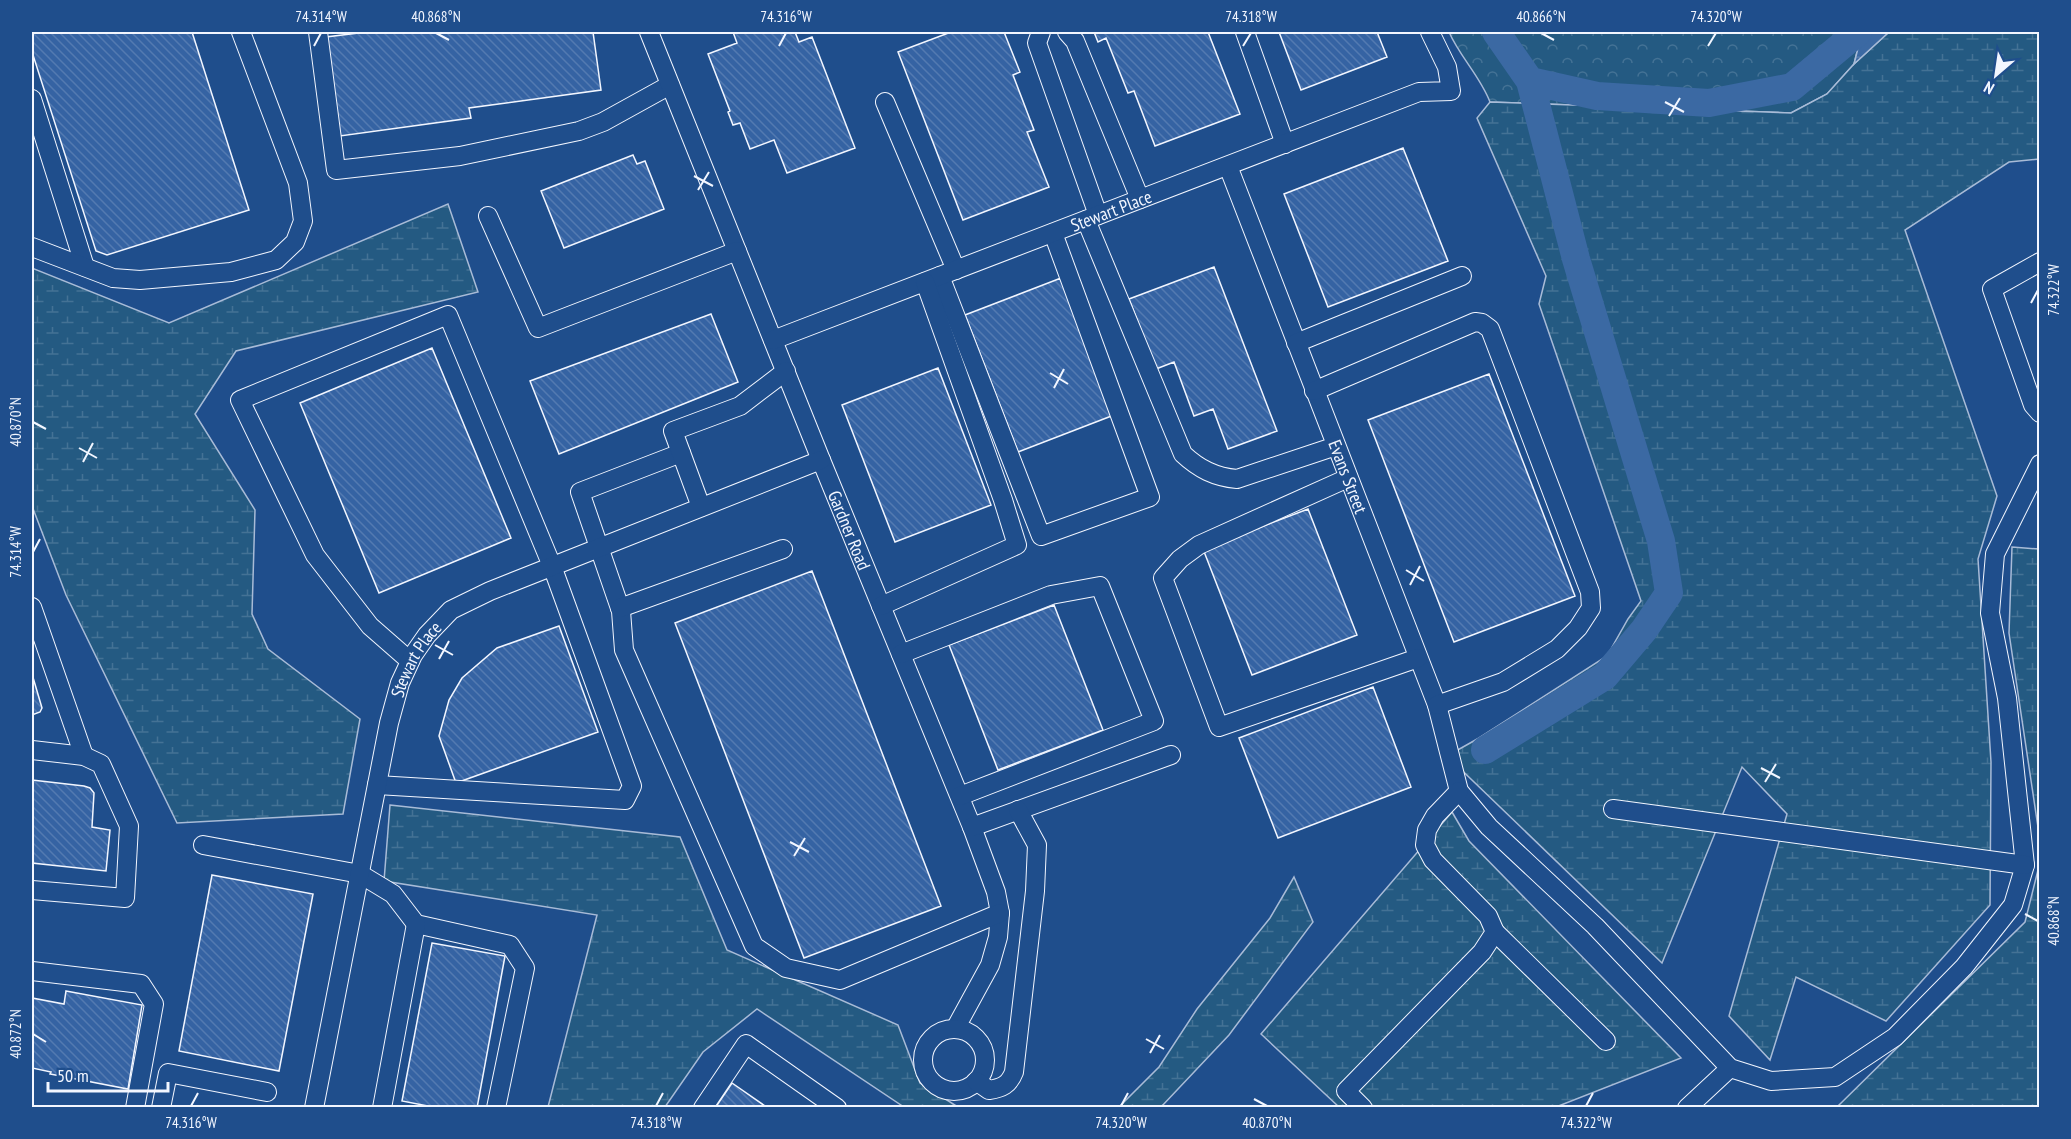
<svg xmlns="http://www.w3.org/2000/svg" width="2071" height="1139" font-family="'PT Sans Narrow',sans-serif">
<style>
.forest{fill:url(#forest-crowns);stroke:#a8bbd7;stroke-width:1.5}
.wetland{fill:url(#wetland-marsh);stroke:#a8bbd7;stroke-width:1.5}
.water{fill:url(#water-ripples);stroke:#a8bbd7;stroke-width:1.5}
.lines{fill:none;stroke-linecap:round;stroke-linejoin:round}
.river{stroke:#3b69a3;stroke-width:28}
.building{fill:url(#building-back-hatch);stroke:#f2f6ff;stroke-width:1.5}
.minor-casing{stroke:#f2f6ff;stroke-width:20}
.minor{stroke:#1f4e8c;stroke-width:18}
.ticks{fill:none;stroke:#f2f6ff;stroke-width:2}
.labels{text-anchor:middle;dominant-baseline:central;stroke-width:4.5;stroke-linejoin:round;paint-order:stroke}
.street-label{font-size:18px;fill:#f2f6ff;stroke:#1f4e8c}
.neatline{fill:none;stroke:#f2f6ff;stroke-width:2}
.ticks-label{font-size:15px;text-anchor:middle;fill:#f2f6ff}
</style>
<defs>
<pattern id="forest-crowns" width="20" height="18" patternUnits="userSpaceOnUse" patternTransform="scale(1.5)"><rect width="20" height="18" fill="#245a82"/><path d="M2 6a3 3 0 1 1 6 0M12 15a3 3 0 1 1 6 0" fill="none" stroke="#447295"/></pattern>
<pattern id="wetland-marsh" width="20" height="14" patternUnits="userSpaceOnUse" patternTransform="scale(1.5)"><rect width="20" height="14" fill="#245a82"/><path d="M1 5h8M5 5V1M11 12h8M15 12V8" fill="none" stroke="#447295"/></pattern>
<pattern id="water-ripples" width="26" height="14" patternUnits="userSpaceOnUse" patternTransform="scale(1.5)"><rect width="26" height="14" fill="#3b69a3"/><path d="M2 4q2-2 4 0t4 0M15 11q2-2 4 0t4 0" fill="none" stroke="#587fb1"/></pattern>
<pattern id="building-back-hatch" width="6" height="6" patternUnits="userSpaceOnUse" patternTransform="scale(1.5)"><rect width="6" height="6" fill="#3563a3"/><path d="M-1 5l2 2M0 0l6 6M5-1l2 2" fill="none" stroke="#537ab1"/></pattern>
</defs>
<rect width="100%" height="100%" fill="#1f4e8c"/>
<path class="forest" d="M 1449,32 L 1862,32 L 1854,64 L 1827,94 L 1791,113 L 1490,102 C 1480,76 1460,57 1449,32 Z"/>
<path class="wetland" d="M 1889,32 L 2039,32 L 2039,159 L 2009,162 L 1905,230 L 1997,496 L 1978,559 L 1991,762 L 1990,905 L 1886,1021 L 1796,977 L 1770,1060 L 1729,1016 L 1787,814 L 1742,767 L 1662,963 L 1447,756 L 1479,738 L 1607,656 L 1628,619 L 1641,601 L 1539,304 L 1546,276 L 1477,118 L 1490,102 L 1791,113 L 1827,94 L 1854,64 Z
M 448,204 L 478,292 L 236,351 L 195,414 L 255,510 L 252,614 L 268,649 L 360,719 L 343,814 L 177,823 L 66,595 L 32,506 L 32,268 L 169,323 Z
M 2012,547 L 2039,549 L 2039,834 L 2009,633 Z
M 390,805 L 680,837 L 727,950 L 898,1025 L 920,1083 L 958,1107 L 904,1107 L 757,1009 L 703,1052 L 665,1107 L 548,1107 L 597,915 L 384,881 Z
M 1452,812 L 1469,841 L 1681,1058 L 1556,1107 L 1339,1107 L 1261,1034 Z
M 2039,866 L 2039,1107 L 1837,1107 L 2025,922 Z
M 1294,877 L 1313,922 L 1229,1035 L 1161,1107 L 1119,1107 L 1159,1067 L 1197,1009 L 1270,918 Z"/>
<path class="water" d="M 1862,32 L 1889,32 L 1854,64 Z"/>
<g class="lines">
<path class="river" d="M 1496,32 L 1530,81
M 1485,750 L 1605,676 L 1644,630 L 1669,593 L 1661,541 L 1576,259 L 1530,81 L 1597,96 L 1709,103 L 1792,87 L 1858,32"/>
</g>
<path class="building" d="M 32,32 L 192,32 L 249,210 L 107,255 L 96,251 L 32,52 Z
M 367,32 L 593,32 L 601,90 L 469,108 L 471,118 L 340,136 L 326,37 Z
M 733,32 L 795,32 L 799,42 L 812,37 L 855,148 L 787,173 L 774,140 L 750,149 L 740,123 L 733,125 L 728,112 L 730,111 L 708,54 L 737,43 Z
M 951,32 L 1004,32 L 1020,72 L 1013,75 L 1034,130 L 1027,132 L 1049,187 L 963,220 L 898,52 Z
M 1094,32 L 1208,32 L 1240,114 L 1155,146 L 1134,91 L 1128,93 L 1106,38 L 1098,42 Z
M 1279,32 L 1377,32 L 1387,57 L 1301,90 Z
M 1403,148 L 1448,261 L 1328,307 L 1284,194 Z
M 633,155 L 637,164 L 645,161 L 664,209 L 564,248 L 541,191 Z
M 1214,267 L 1277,431 L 1228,449 L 1213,409 L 1194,416 L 1174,362 L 1156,369 L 1129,299 Z
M 1061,278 L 1114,415 L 1018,452 L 965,315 Z
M 711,314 L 738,382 L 559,454 L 530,381 Z
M 432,348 L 511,538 L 379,593 L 300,403 Z
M 938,368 L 991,505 L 895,542 L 842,405 Z
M 1489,374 L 1575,596 L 1454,642 L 1368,420 Z
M 1308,509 L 1357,635 L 1252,675 L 1203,549 Z
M 812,571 L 941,906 L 804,958 L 675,623 Z
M 1054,605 L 1103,730 L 998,770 L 949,645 Z
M 559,626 L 598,732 L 456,783 L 439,736 L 449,700 L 462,678 L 497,648 Z
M 32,674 L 42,708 L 40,712 L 32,715 Z
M 1373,687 L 1411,787 L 1278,838 L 1239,738 Z
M 32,780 L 84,786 L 90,788 L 94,793 L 92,827 L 110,830 L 106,871 L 32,863 Z
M 212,875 L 313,894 L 279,1071 L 179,1051 Z
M 432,943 L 505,956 L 477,1108 L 438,1108 L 402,1101 Z
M 66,991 L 142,1005 L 128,1089 L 50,1074 L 51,1072 L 32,1068 L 32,998 L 64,1004 Z
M 732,1083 L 768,1108 L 715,1108 Z"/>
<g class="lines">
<g class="minor-casing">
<g id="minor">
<path d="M 318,32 L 336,170 L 460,156 L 579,131 L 603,122 L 670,85"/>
<path id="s1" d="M 649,32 L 821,460 L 972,827 L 996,892 L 1000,913 L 998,937 L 990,965 L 955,1029"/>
<path d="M 1041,32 L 1037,43 L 1098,215"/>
<path d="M 1067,32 L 1075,41 L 1140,199"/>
<path d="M 1245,32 L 1285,144"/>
<path d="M 32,99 L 85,267"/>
<path d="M 885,102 L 956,270"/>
<path id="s2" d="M 1228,166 L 1437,705 L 1459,791 L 1489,827 L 1595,926 L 1730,1068 L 1771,1081 L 1835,1077 L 1895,1037 L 1964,967 L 2013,905 L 2025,865 L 2007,698 L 1990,613 L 1995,554 L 2040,464"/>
<path d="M 488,216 L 538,328 L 737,251"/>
<path d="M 1086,220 L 1183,454 C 1199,469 1215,477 1237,479 L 1336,446"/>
<path d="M 32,247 L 113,278 L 140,280 L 231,272 L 276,260 L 295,242 L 303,221 L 298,183 L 241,32"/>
<path d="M 2040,262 L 1992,289 L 2033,405 L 2040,413"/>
<path d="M 940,276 L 1041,536 L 1150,497 L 1053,233"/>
<path id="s3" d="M 773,340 L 1419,92 L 1451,91 L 1447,67 L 1430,32"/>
<path d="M 1296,343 L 1462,276"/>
<path d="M 1314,391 L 1475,322 L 1482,323 L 1490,329 L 1590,592 L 1591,608 L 1578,628 L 1557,649 L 1503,682 L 1437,705"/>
<path d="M 681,453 L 580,492 L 621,611 L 624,650 L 754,946 L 786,968 L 840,980 L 1000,913"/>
<path d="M 1348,478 L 1199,545 L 1180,559 L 1163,578 L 1219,727 L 1418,658"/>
<path d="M 701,507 L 673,431 L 740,406 L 786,371"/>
<path d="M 881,606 L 1017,545 L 1003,500 L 925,282"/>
<path d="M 32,607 L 84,756"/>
<path d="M 620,608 L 783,549"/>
<path d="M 901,654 L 1051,595 L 1100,586 L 1154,721 L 960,796"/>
<path d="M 32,750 L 84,756 L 101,764 L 129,826 L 125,898 L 32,890"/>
<path d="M 377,785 L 625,800 L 632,786 L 552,566 L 448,315 L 240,400 L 315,555 L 370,626 L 410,661"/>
<path d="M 1613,809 L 2025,865"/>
<path d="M 972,827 L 1171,755"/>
<path d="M 203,845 L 360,874 L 393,894 L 416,924 L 510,945 L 525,968 L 496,1108"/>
<path d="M 1495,932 L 1606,1041"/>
<path d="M 32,971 L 141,984 L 154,1004 L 135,1108"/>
<circle cx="954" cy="1060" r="31"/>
<path d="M 976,1081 L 989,1090 C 1002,1088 1009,1085 1014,1072 L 1035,891 L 1037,845 L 1018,810"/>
<path d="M 161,1108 L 168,1073 L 267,1092"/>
<path id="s4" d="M 314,1108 L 389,723 L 400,683 L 413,655 L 427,635 L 451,610 L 490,591 L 821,460"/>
<path d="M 382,1108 L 416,924"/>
<path d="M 703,1108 L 746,1044 L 837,1108"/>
<path d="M 1363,1108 L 1346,1091 L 1482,952 L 1495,932 L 1488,916 L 1433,860 L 1425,845 L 1427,830 L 1435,816 L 1459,791"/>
<path d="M 1687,1108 L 1730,1068"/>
</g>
</g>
<use href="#minor" class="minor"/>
</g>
<path class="ticks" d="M 436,33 L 449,40M 1541,33 L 1554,40M 314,46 L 321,33M 779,46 L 786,33M 1243,46 L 1251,33M 1708,46 L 1716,33M 1665,102 L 1684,112M 1669,116 L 1680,98M 694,176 L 713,186M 698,190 L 709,172M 2031,303 L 2038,290M 1050,373 L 1068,384M 1054,388 L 1064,369M 33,422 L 46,429M 79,448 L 97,458M 83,462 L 93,443M 33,552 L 40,539M 1406,570 L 1424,581M 1410,585 L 1420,566M 435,645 L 453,655M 439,659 L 449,641M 1761,768 L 1780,778M 1765,782 L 1776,764M 790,842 L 809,852M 794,856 L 805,838M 2025,914 L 2038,921M 33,1034 L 46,1042M 1146,1039 L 1164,1049M 1150,1053 L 1160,1035M 1254,1099 L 1267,1106M 191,1106 L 198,1093M 656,1106 L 663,1093M 1121,1106 L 1128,1093M 1586,1106 L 1593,1093"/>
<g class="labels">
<g class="street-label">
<text stroke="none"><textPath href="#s3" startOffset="362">Stewart Place</textPath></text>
<text stroke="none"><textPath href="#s2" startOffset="333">Evans Street</textPath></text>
<text stroke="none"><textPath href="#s1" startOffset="537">Gardner Road</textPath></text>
<text stroke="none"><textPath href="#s4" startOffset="462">Stewart Place</textPath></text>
</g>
</g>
<rect width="2071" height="1139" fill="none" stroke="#1f4e8c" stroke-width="66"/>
<g transform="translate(1996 75) rotate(209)" stroke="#1f4e8c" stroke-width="4.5" paint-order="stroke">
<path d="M0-4.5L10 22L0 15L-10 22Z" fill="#f2f6ff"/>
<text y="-9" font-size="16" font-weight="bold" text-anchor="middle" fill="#f2f6ff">N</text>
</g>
<path d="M48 1082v9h120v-9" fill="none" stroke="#f2f6ff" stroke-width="3"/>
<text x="57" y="1082" font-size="18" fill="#f2f6ff" stroke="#1f4e8c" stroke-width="4.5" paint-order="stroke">50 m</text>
<rect x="33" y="33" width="2005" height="1073" class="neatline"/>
<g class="ticks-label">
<text x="321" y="22">74.314°W</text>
<text x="436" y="22">40.868°N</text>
<text x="786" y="22">74.316°W</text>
<text x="1251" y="22">74.318°W</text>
<text x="1541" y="22">40.866°N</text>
<text x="1716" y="22">74.320°W</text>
<text transform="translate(2054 290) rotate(-90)" y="5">74.322°W</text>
<text transform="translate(16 422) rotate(-90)" y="5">40.870°N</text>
<text transform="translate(16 552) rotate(-90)" y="5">74.314°W</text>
<text transform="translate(2054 921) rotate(-90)" y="5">40.868°N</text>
<text transform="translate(16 1034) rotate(-90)" y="5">40.872°N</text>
<text x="191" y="1128">74.316°W</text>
<text x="656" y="1128">74.318°W</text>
<text x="1121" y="1128">74.320°W</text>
<text x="1267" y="1128">40.870°N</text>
<text x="1586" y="1128">74.322°W</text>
</g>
</svg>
